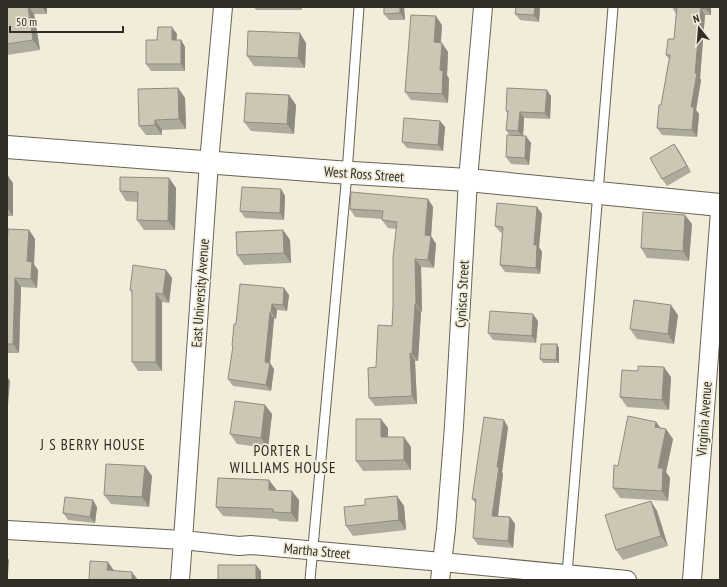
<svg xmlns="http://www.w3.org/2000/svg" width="727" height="587" font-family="'PT Sans Narrow',sans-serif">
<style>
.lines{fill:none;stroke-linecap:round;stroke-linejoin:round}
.service-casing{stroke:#686354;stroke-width:11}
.minor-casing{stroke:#686354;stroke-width:20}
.tertiary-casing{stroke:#686354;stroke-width:24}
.service{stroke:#fff;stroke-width:9}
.minor{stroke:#fff;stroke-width:18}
.tertiary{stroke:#fff;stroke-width:22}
.wall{fill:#afab9c}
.shaded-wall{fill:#8f8b7f}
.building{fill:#ccc7b5;stroke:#8f8b7f}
.labels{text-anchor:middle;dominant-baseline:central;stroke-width:3.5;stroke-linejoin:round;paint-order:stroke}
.street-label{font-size:14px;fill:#302e27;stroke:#f2ecda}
.neighbourhood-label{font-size:15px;letter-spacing:1px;fill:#2e2a1c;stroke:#f2ecda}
</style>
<rect width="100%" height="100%" fill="#f2ecda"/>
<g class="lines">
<g class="service-casing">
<path id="service" d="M 567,574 L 613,7
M 310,580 L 347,173 L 359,7"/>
</g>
<g class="minor-casing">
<path id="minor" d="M 7,530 L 183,540 L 239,546 L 251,545 L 442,562 L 627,580
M 180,580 L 183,540 L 209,162 L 223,7
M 440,580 L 446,529 L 454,426 L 468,180 L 483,7
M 692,580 L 720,211"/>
</g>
<g class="tertiary-casing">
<path id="tertiary" d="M 7,147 L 336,172 L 468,180 L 720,205"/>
</g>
<use href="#service" class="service"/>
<use href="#minor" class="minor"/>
<use href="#tertiary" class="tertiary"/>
</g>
<path class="wall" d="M 7,7 L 47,7 L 47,14 L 34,14 L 40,50 L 7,55 Z
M 254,7 L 302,7 L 302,10 L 256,10 Z
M 404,7 L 405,20 L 389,20 L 384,14 Z
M 516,7 L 540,7 L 539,22 L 520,20 L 515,14 Z
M 672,7 L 711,7 L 711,15 L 705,15 L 700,78 L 701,80 L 696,110 L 699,114 L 697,137 L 662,135 L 657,128 L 669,59 L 666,55 L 674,39 L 676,14 Z
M 442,25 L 441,43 L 448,52 L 447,75 L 449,79 L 448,103 L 411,100 L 405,92 Z
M 177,34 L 176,40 L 181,40 L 185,47 L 185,71 L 151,71 L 146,64 L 157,40 Z
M 306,43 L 305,68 L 254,66 L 247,56 Z
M 178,88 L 185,98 L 186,129 L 162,130 L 162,135 L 146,135 L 139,126 Z
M 289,95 L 296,105 L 294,134 L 251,131 L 244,122 Z
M 551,96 L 550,119 L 524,118 L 523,136 L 531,143 L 529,165 L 511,164 L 506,157 L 510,136 L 506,130 L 508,114 L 506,111 Z
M 440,121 L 445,127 L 443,151 L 407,148 L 402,142 Z
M 674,144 L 679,151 L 691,172 L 667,186 L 662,179 Z
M 7,176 L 13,183 L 13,216 L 7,216 Z
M 169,178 L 176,188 L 175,230 L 144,230 L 137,220 L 138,202 L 126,201 L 120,191 Z
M 281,189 L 285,196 L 284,220 L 245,218 L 240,211 Z
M 428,199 L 433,207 L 431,236 L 436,244 L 434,268 L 421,267 L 422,312 L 421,312 L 418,361 L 415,361 L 417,404 L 375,406 L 369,398 L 376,367 L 392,326 L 393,307 L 396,229 L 388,228 L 382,220 L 382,219 L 355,217 L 350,209 Z
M 537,207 L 542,214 L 539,247 L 542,252 L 540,274 L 505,272 L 500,265 L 502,233 L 500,232 L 495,226 Z
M 692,224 L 689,261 L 647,258 L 641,248 Z
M 29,230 L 35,239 L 34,264 L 38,270 L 37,288 L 21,287 L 19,353 L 7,353 L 7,246 Z
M 283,230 L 290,240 L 291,263 L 244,265 L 237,255 Z
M 166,270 L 172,278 L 169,303 L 162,302 L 162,371 L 138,371 L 132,362 L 132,293 L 130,290 Z
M 284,288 L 289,295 L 287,311 L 277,310 L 276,319 L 274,319 L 270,363 L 274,369 L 271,391 L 233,386 L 228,379 L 233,348 L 232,346 L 236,324 Z
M 678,315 L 674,344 L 637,339 L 630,329 Z
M 538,321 L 536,343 L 493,340 L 488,333 Z
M 559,348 L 559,363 L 543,363 L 540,359 Z
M 671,377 L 669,410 L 627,407 L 620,397 Z
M 265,405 L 272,414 L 268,448 L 237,444 L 230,434 Z
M 656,422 L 661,428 L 673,439 L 666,472 L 670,478 L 668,501 L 620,498 L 613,488 L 618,466 Z
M 508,427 L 502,472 L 503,474 L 498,516 L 510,517 L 515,524 L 513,548 L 478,545 L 473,538 L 476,504 L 472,499 Z
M 388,428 L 388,437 L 404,437 L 411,447 L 411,470 L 363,471 L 356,461 Z
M 145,466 L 152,476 L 149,507 L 111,504 L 104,495 Z
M 276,489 L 276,490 L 299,500 L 298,522 L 279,521 L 277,519 L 223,516 L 216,507 Z
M 397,496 L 404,506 L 406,530 L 353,536 L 346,526 L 365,505 Z
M 97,507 L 95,523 L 68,520 L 63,513 Z
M 657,511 L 668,546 L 623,560 L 616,550 Z"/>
<path class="shaded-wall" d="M 28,7 L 29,7 L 34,14 L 40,50 L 33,40 Z
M 42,7 L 47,7 L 47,14 Z
M 400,7 L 404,7 L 405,20 L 400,13 Z
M 535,7 L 540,7 L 539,22 L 534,15 Z
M 706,7 L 711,7 L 711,15 L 706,9 Z
M 701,8 L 705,15 L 700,78 L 701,80 L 696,110 L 699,114 L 697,137 L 692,130 L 691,107 L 695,73 Z
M 436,16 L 442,25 L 440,51 L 434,42 Z
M 172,27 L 177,34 L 176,47 L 172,40 Z
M 300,33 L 306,43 L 305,68 L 298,58 Z
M 181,40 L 185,47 L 185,71 L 181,64 Z
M 442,43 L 448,52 L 447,75 L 449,79 L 448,103 L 442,94 L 440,70 Z
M 178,88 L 185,98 L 186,129 L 179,119 Z
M 547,90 L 551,96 L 550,119 L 545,113 Z
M 289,95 L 296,105 L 294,134 L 287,124 Z
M 520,112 L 524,118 L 523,137 L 518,131 Z
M 155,120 L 162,130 L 162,135 L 155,125 Z
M 440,121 L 445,127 L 443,151 L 438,145 Z
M 526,136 L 531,143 L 529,165 L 525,158 Z
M 674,144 L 679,151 L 691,172 L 687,166 Z
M 8,176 L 13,183 L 13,216 L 8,209 Z
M 169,178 L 176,188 L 175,230 L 168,221 Z
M 281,189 L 285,196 L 284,220 L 280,213 Z
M 428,199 L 433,207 L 431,238 L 431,236 L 436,244 L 434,268 L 428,260 L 425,235 Z
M 537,207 L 542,214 L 539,247 L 542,252 L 540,274 L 536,268 L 534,245 Z
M 685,215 L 692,224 L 689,261 L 683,251 Z
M 29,230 L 35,239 L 34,265 L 38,270 L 37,288 L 31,279 L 27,261 Z
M 283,230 L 290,240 L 291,263 L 284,253 Z
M 415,259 L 421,267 L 422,312 L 416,304 Z
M 166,270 L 172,278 L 169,303 L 163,294 Z
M 15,278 L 21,287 L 19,353 L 13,344 Z
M 284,288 L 289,295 L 287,311 L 283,305 Z
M 156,293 L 162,302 L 162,371 L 156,362 Z
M 272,304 L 277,310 L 276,319 L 271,312 Z
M 415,304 L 421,312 L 418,361 L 412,354 Z
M 671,305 L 678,315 L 674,344 L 668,334 Z
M 270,312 L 274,319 L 270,363 L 274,369 L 271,391 L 266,385 L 265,362 Z
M 533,314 L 538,321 L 536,343 L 532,336 Z
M 557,344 L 559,348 L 559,363 L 556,360 Z
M 410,353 L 415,361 L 417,404 L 412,396 Z
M 664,367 L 671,377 L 669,410 L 662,400 Z
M 7,376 L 10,381 L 8,405 L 7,403 Z
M 265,405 L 272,414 L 268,448 L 261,438 Z
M 381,419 L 388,428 L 388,447 L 381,437 Z
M 504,420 L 508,427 L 502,472 L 503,474 L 497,523 L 492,516 L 497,467 Z
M 656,422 L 663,432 L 655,427 Z
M 666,429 L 673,439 L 666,472 L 670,478 L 668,501 L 662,491 L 658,468 Z
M 404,437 L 411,447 L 411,470 L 404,460 Z
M 145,466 L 152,476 L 149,507 L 142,497 Z
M 269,480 L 276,489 L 275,499 L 269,490 Z
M 292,491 L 299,500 L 298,522 L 291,513 Z
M 397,496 L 404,506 L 406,530 L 399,520 Z
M 93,500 L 97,507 L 95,523 L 90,517 Z
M 651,501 L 657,511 L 668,546 L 661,536 Z
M 510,517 L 515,524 L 513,548 L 508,541 Z
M 7,557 L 9,560 L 8,575 L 7,574 Z
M 108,562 L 115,572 L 107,570 Z
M 256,565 L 261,571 L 261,580 L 256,580 Z
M 132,572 L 138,580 L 132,580 Z"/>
<path class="building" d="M 7,7 L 28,7 L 33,40 L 7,44 Z
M 384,7 L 400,7 L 400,13 L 384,14 Z
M 516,7 L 535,7 L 534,15 L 515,14 Z
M 672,7 L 706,7 L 706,9 L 701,8 L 695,73 L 697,73 L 691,107 L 694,107 L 692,130 L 657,128 L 659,105 L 661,105 L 670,55 L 666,55 L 668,39 L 674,39 L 677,8 Z
M 411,15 L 436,16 L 434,42 L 442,43 L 440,70 L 443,71 L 442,94 L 405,92 Z
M 158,27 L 172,27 L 172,40 L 181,40 L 181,64 L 146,64 L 146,40 L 157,40 Z
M 248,31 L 300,33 L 298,58 L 247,56 Z
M 178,88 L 179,119 L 155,120 L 155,125 L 139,126 L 138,89 Z
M 507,88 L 547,90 L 545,113 L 520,112 L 518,131 L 506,130 L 508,111 L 506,111 Z
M 246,93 L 289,95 L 287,124 L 244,122 Z
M 404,118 L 440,121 L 438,145 L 402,142 Z
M 507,135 L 526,136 L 525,158 L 506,157 Z
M 674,144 L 687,166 L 662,179 L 650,158 Z
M 7,176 L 8,176 L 8,209 L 7,209 Z
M 120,177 L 169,178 L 168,221 L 137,220 L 138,192 L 120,191 Z
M 242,187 L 281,189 L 280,213 L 240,211 Z
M 351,192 L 428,199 L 425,235 L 431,236 L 428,260 L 415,259 L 416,304 L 415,304 L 412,354 L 410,353 L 412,396 L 369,398 L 368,368 L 376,367 L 378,325 L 392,326 L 393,307 L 393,257 L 397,222 L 382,220 L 383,211 L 350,209 Z
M 497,203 L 537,207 L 534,245 L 537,245 L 536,268 L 500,265 L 503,227 L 495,226 Z
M 643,212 L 685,215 L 683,251 L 641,248 Z
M 8,229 L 29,230 L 27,261 L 32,262 L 31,279 L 15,278 L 13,344 L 7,344 L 7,246 Z
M 283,230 L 284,253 L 237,255 L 236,232 Z
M 133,265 L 166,270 L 163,294 L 156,293 L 156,362 L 132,362 L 132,290 L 130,290 Z
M 240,284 L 284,288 L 283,305 L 272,304 L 271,312 L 270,312 L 265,362 L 270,363 L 266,385 L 228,379 L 233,346 L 232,346 L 234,324 L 236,324 Z
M 634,300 L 671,305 L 668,334 L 630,329 Z
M 490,311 L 533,314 L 532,336 L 488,333 Z
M 541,344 L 557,344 L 556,360 L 540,359 Z
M 638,366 L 664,367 L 662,400 L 620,397 L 622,370 L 638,371 Z
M 235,401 L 265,405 L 261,438 L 230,434 Z
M 628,416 L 656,422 L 655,427 L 666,429 L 658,468 L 663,468 L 662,491 L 613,488 L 614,465 L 618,466 Z
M 484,417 L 504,420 L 497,467 L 499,467 L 492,516 L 510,517 L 508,541 L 473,538 L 476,499 L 472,499 Z
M 356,419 L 381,419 L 381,437 L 404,437 L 404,460 L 356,461 Z
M 106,464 L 145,466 L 142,497 L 104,495 Z
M 218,478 L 269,480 L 269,490 L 292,491 L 291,513 L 273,512 L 273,509 L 216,507 Z
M 397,496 L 399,520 L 346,526 L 344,507 L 365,505 L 365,499 Z
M 65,497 L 93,500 L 90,517 L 63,513 Z
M 651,501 L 661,536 L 616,550 L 605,515 Z
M 90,561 L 108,562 L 107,570 L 132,572 L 132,580 L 89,580 Z
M 218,565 L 256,565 L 256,580 L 218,580 Z"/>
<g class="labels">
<g class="street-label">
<text transform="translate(364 174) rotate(4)">West Ross Street</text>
<text transform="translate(200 293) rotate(-86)">East University Avenue</text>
<text transform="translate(462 294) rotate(-87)">Cynisca Street</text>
<text transform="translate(704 419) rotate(-86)">Virginia Avenue</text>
<text transform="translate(317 551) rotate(5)">Martha Street</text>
</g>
<g class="neighbourhood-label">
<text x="93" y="444">J S BERRY HOUSE</text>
<text x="283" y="450">PORTER L<tspan x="283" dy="17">WILLIAMS HOUSE</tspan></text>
</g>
</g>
<rect width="727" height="587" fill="none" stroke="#302e27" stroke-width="16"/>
<g transform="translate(699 28) rotate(343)" stroke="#f2ecda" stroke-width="3" paint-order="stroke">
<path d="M0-3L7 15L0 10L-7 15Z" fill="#302e27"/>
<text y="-6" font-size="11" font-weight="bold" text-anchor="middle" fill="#302e27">N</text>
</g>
<path d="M10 26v6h113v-6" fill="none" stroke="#302e27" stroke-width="2"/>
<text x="16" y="26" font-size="12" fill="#302e27" stroke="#f2ecda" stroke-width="3" paint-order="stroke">50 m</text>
</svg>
